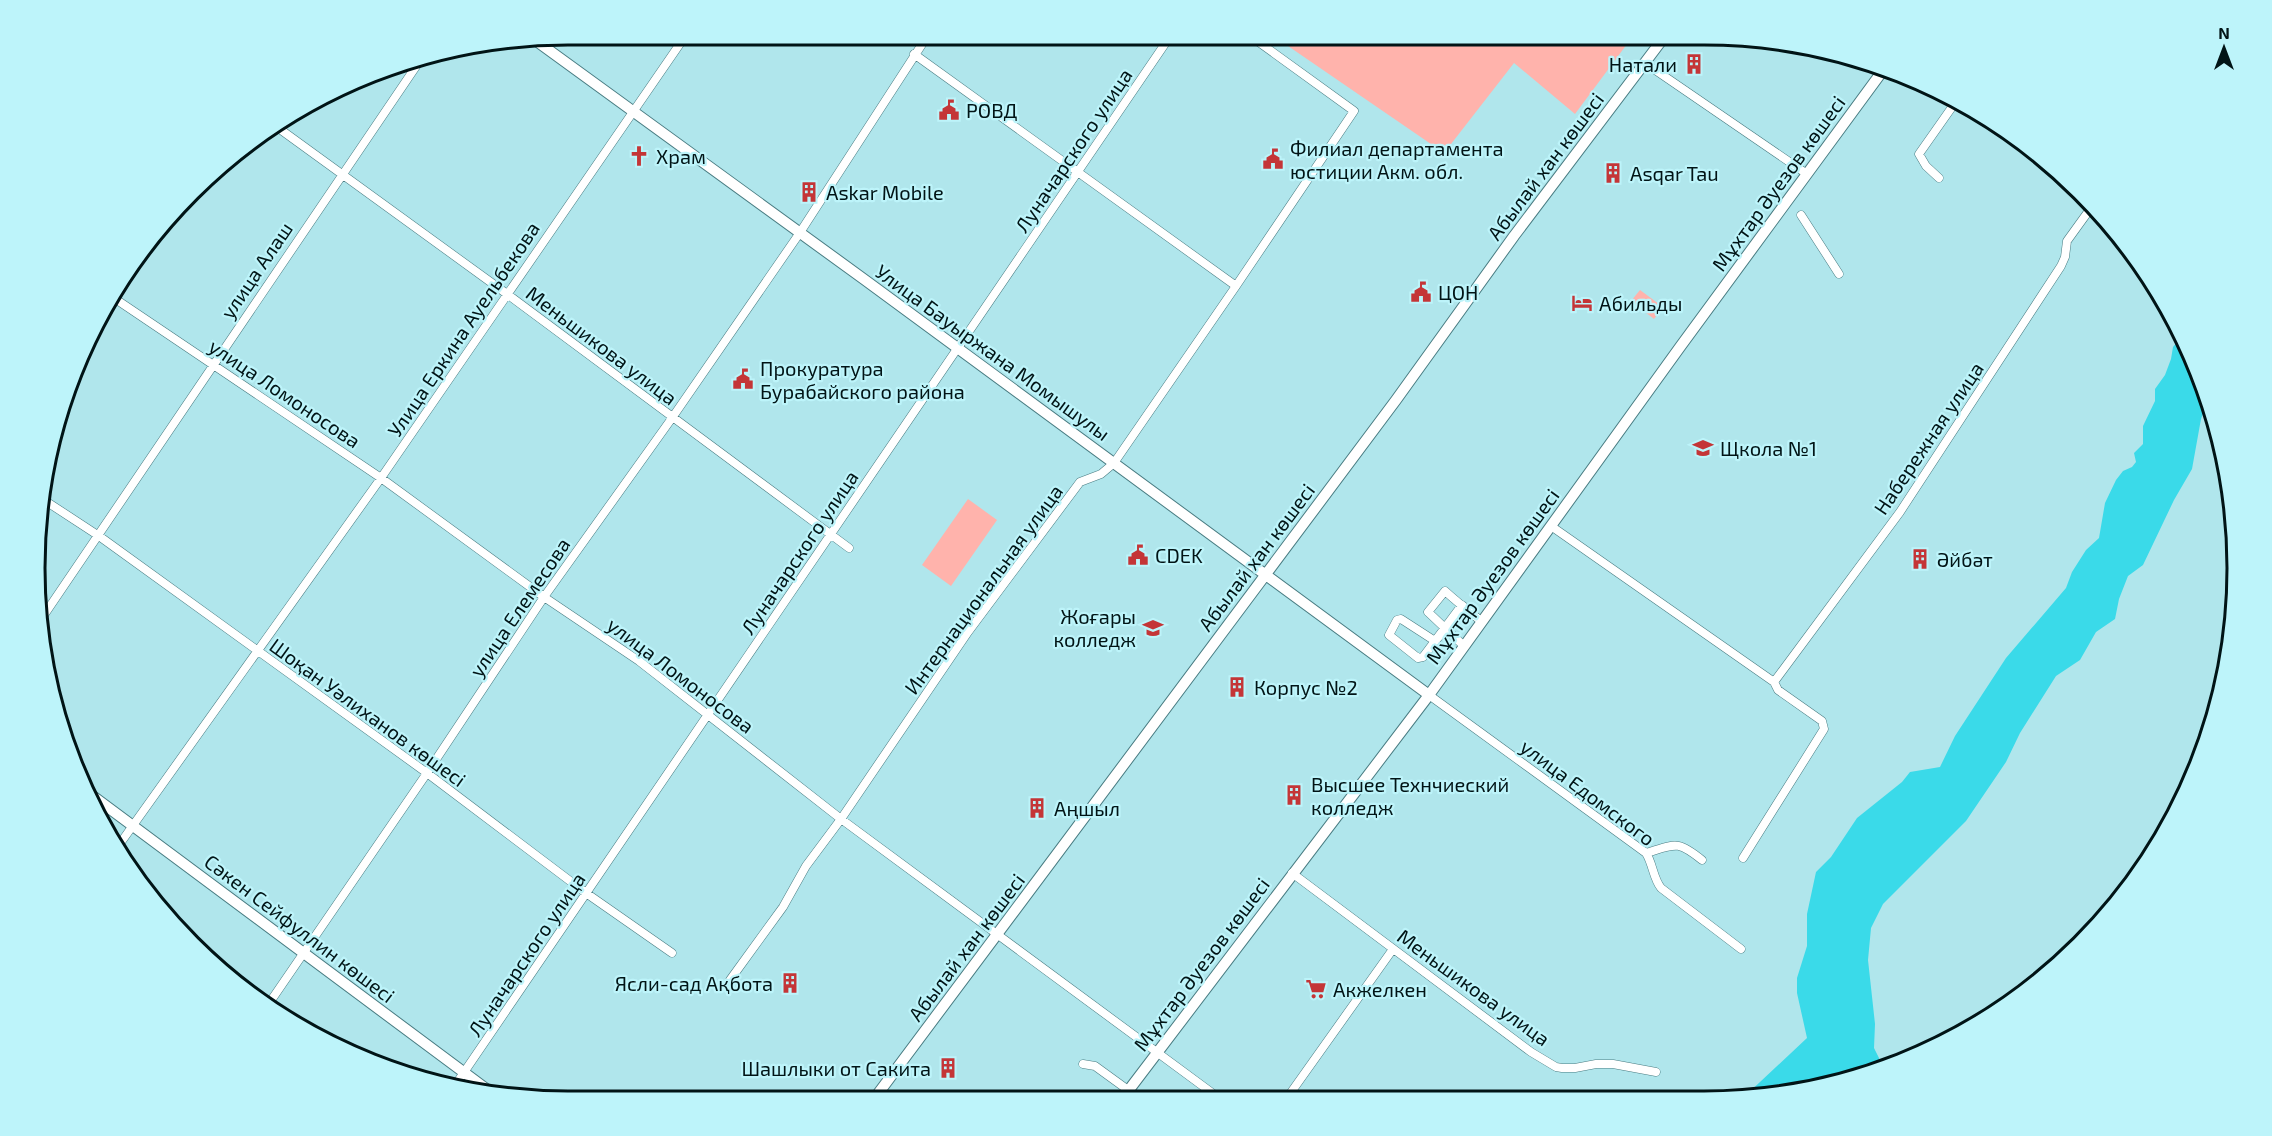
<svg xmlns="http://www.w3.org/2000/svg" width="2272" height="1136" font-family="'Exo 2',sans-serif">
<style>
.green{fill:#ffb3ac}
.water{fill:#3adae9}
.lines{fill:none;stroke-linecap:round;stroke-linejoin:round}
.street-casing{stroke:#497c82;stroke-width:9}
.secondary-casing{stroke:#497c82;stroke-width:12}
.street{stroke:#fff;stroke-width:8}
.secondary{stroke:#fff;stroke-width:10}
.labels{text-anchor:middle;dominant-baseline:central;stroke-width:4.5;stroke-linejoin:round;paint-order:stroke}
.poi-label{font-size:20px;fill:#011416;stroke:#bdf4fa;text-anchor:start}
.street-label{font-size:20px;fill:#011416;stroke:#bdf4fa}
.rim{fill:none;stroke:#011416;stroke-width:3}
</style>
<rect width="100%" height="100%" fill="#b0e6ec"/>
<path class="green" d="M 1272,35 L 1633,36 L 1575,114 L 1514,63 L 1444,153 Z
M 1640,290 L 1663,307 L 1654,319 L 1631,301 Z
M 968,499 L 997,520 L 951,586 L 922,565 Z"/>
<path class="water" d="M 2183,339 L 2209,396 L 2201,419 L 2192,469 L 2174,500 L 2143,565 L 2128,576 L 2119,599 L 2115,619 L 2096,632 L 2080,660 L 2056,676 L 2020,733 L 2006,762 L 1966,821 L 1883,904 L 1871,928 L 1868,960 L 1875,1024 L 1874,1048 L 1880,1060 L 1872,1074 L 1773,1097 L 1744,1097 L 1807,1038 L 1797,993 L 1797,978 L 1807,946 L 1807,914 L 1816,872 L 1831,857 L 1857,818 L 1902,782 L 1910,772 L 1940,767 L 1955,736 L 2006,658 L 2066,588 L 2072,572 L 2086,550 L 2099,538 L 2105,503 L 2116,480 L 2123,471 L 2132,467 L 2136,462 L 2134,453 L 2143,444 L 2143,426 L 2155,401 L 2155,389 L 2165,375 L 2171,359 L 2173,347 L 2179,340 Z"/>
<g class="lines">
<g class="street-casing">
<path id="street" d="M 914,54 L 1236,286
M 1645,63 L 1807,174
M 277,127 L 507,294 L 849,548
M 1939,178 L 1926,166 L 1919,154 L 1957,100
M 1801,215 L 1839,274
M 111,296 L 381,478 L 544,597 L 639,661 L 841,819 L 1219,1098
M 44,500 L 99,536 L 427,773 L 586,893 L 672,953
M 1551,526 L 1774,682 L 1778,690 L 1822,721 L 1824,729 L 1743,858
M 40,621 L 421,59
M 1464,646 L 1446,629 L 1435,641 L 1401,619 L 1397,620 L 1389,635 L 1418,658 L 1423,657 L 1462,605 L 1482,622 C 1470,612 1457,602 1445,591 L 1428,612 L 1464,646
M 1774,682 L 1900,512 L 2061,266 L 2065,257 L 2067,241 L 2093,205
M 1429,695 L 1646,853 C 1653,864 1653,878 1661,888 L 1741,949
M 119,845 L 381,478 L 686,35
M 1646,853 C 1676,844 1677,840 1702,860
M 1292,873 L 1531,1052 L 1556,1067 L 1562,1068 L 1575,1068 L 1596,1064 L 1613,1064 L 1656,1072
M 730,980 L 783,907 L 806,866 L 841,819 L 968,632 L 1080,482 L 1101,474 L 1114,463 L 1236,286 L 1354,111 L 1249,35
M 270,1002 L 427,773 L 544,597 L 672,418 L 799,234 L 928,35
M 1083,1064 L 1095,1066 L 1128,1090
M 454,1087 L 1171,35
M 1287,1098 L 1393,949"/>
</g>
<g class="secondary-casing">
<path id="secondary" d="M 535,40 L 865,280 L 1429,695
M 86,791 L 493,1094
M 874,1099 L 1396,400 L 1514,236 L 1665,36
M 1122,1099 L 1429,695 L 1680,347 L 1884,69"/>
</g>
<use href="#street" class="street"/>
<use href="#secondary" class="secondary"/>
</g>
<defs>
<g id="building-bare" transform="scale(1.62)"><path d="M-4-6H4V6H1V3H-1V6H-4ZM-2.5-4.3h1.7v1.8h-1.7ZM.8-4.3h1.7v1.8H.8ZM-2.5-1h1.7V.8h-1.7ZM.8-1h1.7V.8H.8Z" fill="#c43537" stroke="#bdf4fa" stroke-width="2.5" paint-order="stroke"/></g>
<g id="civic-bare" transform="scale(1.62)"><path d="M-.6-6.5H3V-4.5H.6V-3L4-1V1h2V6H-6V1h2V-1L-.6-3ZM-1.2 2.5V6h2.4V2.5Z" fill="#c43537" stroke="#bdf4fa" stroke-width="2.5" paint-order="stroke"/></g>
<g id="church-bare" transform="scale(1.62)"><path d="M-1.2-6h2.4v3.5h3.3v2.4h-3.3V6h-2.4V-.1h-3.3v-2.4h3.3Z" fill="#c43537" stroke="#bdf4fa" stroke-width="2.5" paint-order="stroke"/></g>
<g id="hotel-bare" transform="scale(1.62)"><path d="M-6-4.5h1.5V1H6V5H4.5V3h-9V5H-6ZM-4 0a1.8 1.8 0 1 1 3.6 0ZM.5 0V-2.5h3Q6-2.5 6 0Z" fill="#c43537" stroke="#bdf4fa" stroke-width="2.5" paint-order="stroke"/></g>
<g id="school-bare" transform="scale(1.62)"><path d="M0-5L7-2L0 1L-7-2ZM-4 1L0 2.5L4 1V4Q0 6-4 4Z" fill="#c43537" stroke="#bdf4fa" stroke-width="2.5" paint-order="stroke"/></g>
<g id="supermarket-bare" transform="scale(1.62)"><path d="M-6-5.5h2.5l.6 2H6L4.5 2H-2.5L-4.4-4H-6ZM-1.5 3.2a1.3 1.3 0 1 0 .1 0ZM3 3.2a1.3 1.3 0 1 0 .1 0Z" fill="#c43537" stroke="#bdf4fa" stroke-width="2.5" paint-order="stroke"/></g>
</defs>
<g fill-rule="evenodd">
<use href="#building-bare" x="1694" y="64"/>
<use href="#civic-bare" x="949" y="110"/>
<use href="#church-bare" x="639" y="156"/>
<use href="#civic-bare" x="1273" y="159"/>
<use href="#building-bare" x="1613" y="173"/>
<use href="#building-bare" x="809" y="192"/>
<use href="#civic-bare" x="1421" y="292"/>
<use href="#hotel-bare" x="1582" y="303"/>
<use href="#civic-bare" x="743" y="379"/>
<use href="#school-bare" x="1703" y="448"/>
<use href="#civic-bare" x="1138" y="555"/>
<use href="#building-bare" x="1920" y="559"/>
<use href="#school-bare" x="1153" y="628"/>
<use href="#building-bare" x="1237" y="687"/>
<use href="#building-bare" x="1294" y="795"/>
<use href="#building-bare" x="1037" y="808"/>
<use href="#building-bare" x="790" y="983"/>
<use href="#supermarket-bare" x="1316" y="989"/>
<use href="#building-bare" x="948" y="1068"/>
</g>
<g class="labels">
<g class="poi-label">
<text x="1677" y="64" text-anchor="end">Натали</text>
<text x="966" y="110">РОВД</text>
<text x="1290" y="148">Филиал департамента<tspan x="1290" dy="23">юстиции Акм. обл.</tspan></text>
<text x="656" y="156">Храм</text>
<text x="1630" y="173">Asqar Tau</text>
<text x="826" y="192">Askar Mobile</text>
<text x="1438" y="292">ЦОН</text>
<text x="1599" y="303">Абильды</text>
<text x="760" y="368">Прокуратура<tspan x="760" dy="23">Бурабайского района</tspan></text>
<text x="1720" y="448">Щкола №1</text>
<text x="1155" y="555">CDEK</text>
<text x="1937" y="559">Әйбәт</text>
<text x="1136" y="616" text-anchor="end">Жоғары<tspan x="1136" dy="23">колледж</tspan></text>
<text x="1254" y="687">Корпус №2</text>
<text x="1311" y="784">Высшее Технчиеский<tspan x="1311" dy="23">колледж</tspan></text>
<text x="1054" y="808">Аңшыл</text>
<text x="773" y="983" text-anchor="end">Ясли-сад Ақбота</text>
<text x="1333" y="989">Акжелкен</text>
<text x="931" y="1068" text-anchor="end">Шашлыки от Сакита</text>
</g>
<g class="street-label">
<text transform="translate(1073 150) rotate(-56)">Луначарского улица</text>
<text transform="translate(1545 166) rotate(-53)">Абылай хан көшесі</text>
<text transform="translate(1778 183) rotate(-54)">Мұхтар Әуезов көшесі</text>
<text transform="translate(256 270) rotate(-56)">улица Алаш</text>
<text transform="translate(463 329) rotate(-56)">Улица Еркина Ауельбекова</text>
<text transform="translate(602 345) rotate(37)">Меньшикова улица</text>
<text transform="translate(993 352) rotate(36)">Улица Бауыржана Момышулы</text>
<text transform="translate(285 393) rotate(34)">улица Ломоносова</text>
<text transform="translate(1928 438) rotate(-56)">Набережная улица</text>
<text transform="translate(799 552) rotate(-56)">Луначарского улица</text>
<text transform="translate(1256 557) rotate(-53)">Абылай хан көшесі</text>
<text transform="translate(1492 576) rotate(-54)">Мұхтар Әуезов көшесі</text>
<text transform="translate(983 589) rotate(-54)">Интернациональная улица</text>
<text transform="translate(519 607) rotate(-56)">улица Елемесова</text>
<text transform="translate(681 675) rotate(37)">улица Ломоносова</text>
<text transform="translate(368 712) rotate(36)">Шоқан Уәлиханов көшесі</text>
<text transform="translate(1588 792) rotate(37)">улица Едомского</text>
<text transform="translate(300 928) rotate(37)">Сәкен Сейфуллин көшесі</text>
<text transform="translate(966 947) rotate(-53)">Абылай хан көшесі</text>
<text transform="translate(526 954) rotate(-56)">Луначарского улица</text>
<text transform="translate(1201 964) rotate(-53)">Мұхтар Әуезов көшесі</text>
<text transform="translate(1474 987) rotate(36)">Меньшикова улица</text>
</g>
</g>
<path d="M0 0H2272V1136H0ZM568 45H1704A523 523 0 0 1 2227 568V568A523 523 0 0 1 1704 1091H568A523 523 0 0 1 45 568V568A523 523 0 0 1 568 45Z" fill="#bdf4fa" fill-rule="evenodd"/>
<path class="rim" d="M568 45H1704A523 523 0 0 1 2227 568V568A523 523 0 0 1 1704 1091H568A523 523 0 0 1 45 568V568A523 523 0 0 1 568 45Z"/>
<g transform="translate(2224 48)" stroke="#bdf4fa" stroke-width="4.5" paint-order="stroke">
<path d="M0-4.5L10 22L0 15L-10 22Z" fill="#011416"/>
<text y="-9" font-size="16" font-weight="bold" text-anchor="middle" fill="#011416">N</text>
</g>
</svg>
